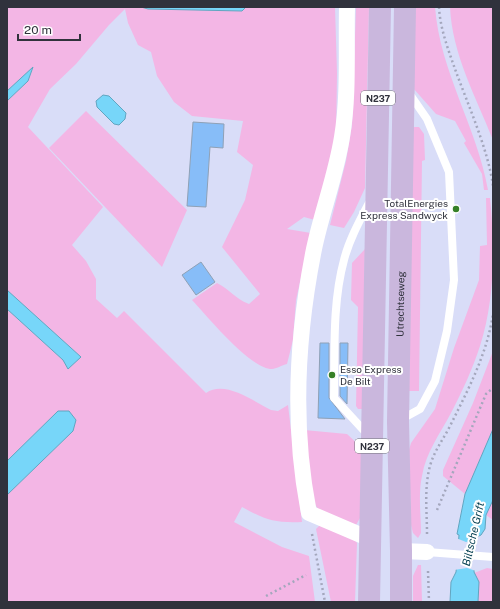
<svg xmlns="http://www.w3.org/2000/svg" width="500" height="609" font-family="'Public Sans',sans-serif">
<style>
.green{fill:#f3b6e5}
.water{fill:#77d6f9;stroke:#62a5c0}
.pier{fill:#d9ddf8}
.building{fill:#87bdf8;stroke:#8fa1b6}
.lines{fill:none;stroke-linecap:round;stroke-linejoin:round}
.path{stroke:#a4a7bd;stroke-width:2.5;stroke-dasharray:2 3;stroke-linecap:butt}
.lane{stroke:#fff;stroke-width:8}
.street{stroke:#fff;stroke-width:16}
.primary{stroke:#cab7dd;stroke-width:22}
.poi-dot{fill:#368027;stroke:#fff;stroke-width:1.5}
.labels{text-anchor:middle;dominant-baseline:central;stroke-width:4;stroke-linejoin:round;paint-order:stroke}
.shield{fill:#fff;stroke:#6e7076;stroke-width:1}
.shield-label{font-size:9px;font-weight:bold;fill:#30323c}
.poi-label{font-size:10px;fill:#30323c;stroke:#fff;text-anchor:end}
.street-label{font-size:10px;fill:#30323c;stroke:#fff}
.water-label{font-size:11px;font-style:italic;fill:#003d4f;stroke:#fff}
</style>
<rect width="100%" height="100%" fill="#d9ddf8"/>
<path class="green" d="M 7,7 L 141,7 L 148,9 L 242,11 L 246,7 L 335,7 L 337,73 L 336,137 L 315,220 L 304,217 L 287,229 L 311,233 L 296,300 L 293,340 L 287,364 C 282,365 276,369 272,369 C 250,369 208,317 192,300 L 217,283 C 231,290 234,298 249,304 L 260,294 L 222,247 L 245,200 L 253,165 L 237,152 L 243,121 L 192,116 L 174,102 L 157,76 L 151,52 L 138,45 L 128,23 L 125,9 L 109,25 L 76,64 L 50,89 L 28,127 L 103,207 L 72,245 L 86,261 L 96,279 L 96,299 L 117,318 L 124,311 L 206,393 C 225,380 253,401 271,410 L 278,411 L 288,405 L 302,522 C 274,523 266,520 242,507 L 234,522 L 282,547 L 309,556 L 315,602 L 7,602 L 7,495 L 73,431 L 58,411 L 7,461 L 7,309 L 63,360 L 68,369 L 81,357 L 7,290 L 7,101 L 28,81 L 33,68 L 7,91 Z
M 356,7 L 369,7 L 365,188 L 354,212 L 344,228 L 330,225 L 346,161 L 352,125 Z
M 414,7 L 435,7 C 440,72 477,127 488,190 L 484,190 L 482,174 L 464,143 L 466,141 L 455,121 L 436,114 L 413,88 Z
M 450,7 L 493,7 L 493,140 C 476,97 452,54 450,7 Z
M 86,111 L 187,210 L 162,267 L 49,148 Z
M 413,127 L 419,127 L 424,134 L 425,160 L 422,161 L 419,391 L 409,391 Z
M 486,198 L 490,198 C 495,247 495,299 480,346 C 473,368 462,392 451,413 C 440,434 426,452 422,476 C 418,494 421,515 421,533 L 418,538 L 413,533 L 411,525 L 409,450 L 411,443 L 435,409 L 454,348 L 479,280 L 480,246 L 487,245 Z
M 365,249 L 362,409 L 358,409 L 356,406 L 358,307 L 351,300 L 352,263 Z
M 493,351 L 493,429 L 465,494 L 443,476 L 443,470 L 473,403 Z
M 304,430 L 347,434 L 362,448 L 360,518 L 356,525 L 320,512 L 309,495 Z
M 493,500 L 493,520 L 486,515 Z
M 320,525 L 354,539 L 357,543 L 355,602 L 331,602 L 316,529 Z
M 418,565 L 421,565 L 422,602 L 413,602 L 413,576 Z
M 487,568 L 493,569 L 493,602 L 478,602 L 479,582 L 474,573 Z"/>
<path class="water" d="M 141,7 L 246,7 L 242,11 L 148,9 Z
M 33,67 L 28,81 L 7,101 L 7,91 Z
M 103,95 L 109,96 L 126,113 L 125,119 L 119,125 L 114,124 L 97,107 L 96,101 Z
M 7,290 L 81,357 L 68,369 L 63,360 L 7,309 Z
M 58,411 L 69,411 L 76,420 L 73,431 L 7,495 L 7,461 Z
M 493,429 L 493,500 L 486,515 L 485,529 L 481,535 L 477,537 L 474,572 L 479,582 L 478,602 L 450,602 L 451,582 L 456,572 L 459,535 L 457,534 L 465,494 Z"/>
<path class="pier" d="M 456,538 L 466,542 L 479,539 L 476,571 L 467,568 L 454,570 Z"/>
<path class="building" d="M 193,122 L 224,124 L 223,148 L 210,147 L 206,207 L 187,206 Z
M 201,262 L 215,282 L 196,295 L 182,275 Z
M 320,343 L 329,343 L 329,398 L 345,419 L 318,418 Z
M 340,343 L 348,343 L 347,404 L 340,396 Z"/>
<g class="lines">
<path class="path" d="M 439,7 C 440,28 448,49 455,69 C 468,105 488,149 493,186
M 437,510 L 486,394 L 493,388
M 312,534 L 325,602
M 427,534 C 427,511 424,488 430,466 C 434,451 443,440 450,426 C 468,390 487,354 493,314
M 428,571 L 429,602
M 266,596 L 306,575"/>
<path class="lane" d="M 400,420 L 420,409 L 435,381 L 447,331 L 454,280 L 449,172 L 427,119 L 409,93
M 369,436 L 334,398 C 335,353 332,304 344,260 C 349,240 360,220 370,201
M 427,552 L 493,557"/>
<path class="street" d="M 347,7 C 346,50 349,95 342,137 C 336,175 322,211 314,249 C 297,334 292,427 309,513 L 370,539
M 401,551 L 427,552"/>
<g class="primary">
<path d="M 369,602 L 380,7"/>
<path id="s1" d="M 401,602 L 401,551 L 398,422 L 405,7"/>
</g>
</g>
<g class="poi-dot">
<circle cx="456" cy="209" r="4"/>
<circle cx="332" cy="375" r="4"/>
</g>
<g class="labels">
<g class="shield">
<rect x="361" y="91" width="34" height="14" rx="3"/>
<rect x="355" y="439" width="34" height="14" rx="3"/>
</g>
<g class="shield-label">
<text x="378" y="98">N237</text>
<text x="372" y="446">N237</text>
</g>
<g class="poi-label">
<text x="448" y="203">TotalEnergies<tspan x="448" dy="12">Express Sandwyck</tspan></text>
<text x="340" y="369" text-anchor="start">Esso Express<tspan x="340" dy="12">De Bilt</tspan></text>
</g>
<g class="street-label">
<text stroke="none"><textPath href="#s1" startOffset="298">Utrechtseweg</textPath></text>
</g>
<g class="water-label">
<text transform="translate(473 534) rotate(-77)">Biltsche Grift</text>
</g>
</g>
<rect width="500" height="609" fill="none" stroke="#30323c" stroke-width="16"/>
<path d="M18 34v6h62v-6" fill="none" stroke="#30323c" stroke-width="2"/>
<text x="24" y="34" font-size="12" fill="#30323c" stroke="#ffffff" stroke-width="3" paint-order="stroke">20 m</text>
</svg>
